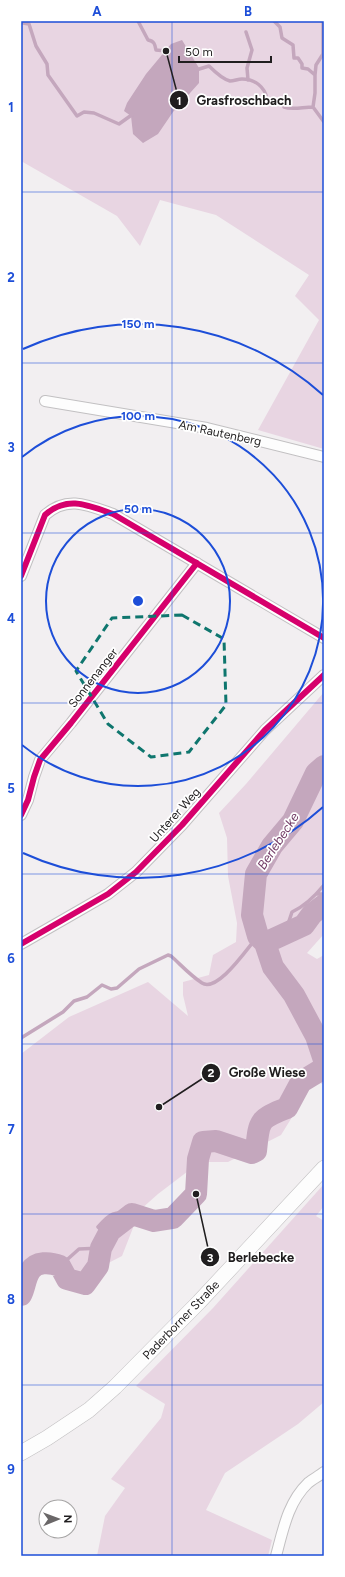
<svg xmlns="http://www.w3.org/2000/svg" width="345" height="1577" font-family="Figtree,sans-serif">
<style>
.green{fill:#e8d5e2}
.water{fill:#c4a7bd}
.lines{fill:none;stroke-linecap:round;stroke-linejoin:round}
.stream{stroke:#c4a7bd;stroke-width:3.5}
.river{stroke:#c4a7bd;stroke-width:22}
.street-casing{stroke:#c2c0c2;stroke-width:12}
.secondary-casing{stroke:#c2c0c2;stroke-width:16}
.street{stroke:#fdfdfd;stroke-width:10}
.secondary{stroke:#fdfdfd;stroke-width:15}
.cycleway-casing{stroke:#fff;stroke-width:8}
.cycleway{stroke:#d6006c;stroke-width:6}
.marked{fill:none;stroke:#0f766e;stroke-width:3;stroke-dasharray:8 5;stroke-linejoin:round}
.grid{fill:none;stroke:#1d4ed8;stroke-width:1;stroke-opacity:0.55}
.ring{fill:none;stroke:#1d4ed8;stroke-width:2}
.labels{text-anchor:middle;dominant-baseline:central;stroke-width:3.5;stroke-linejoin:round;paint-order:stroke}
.street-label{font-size:12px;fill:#201e1f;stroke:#fff}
.water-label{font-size:13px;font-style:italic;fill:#743e68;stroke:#fff}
.centre{fill:#1d4ed8;stroke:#fff;stroke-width:2}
.ring-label{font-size:12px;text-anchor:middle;font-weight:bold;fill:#1d4ed8;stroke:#fff;stroke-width:3.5;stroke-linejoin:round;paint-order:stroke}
.leader{fill:none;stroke:#201e1f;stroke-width:1.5}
.callout-dot{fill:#201e1f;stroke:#fff;stroke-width:1.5}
.mark-label{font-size:12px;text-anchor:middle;font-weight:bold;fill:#fff}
.callout-label{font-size:13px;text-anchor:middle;font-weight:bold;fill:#201e1f;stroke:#fff;stroke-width:3.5;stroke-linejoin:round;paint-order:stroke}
.neatline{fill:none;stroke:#1d4ed8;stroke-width:1.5}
.grid-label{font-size:13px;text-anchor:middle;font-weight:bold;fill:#1d4ed8}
</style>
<rect width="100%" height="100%" fill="#f2eff1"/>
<path class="green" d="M 21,21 L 324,21 L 324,449 L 258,430 L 319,320 L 295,296 L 309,275 L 216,215 L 160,200 L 140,246 L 117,216 L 21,161 Z
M 324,692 L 324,934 L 307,953 L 317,959 L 324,955 L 324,1085 L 315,1080 L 281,1135 L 228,1162 L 200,1162 L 158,1194 L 140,1210 L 122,1256 L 83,1276 L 48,1270 L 21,1279 L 21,1054 L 69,1017 L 148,982 L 188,1016 L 183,995 L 183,982 L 209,975 L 213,955 L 236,942 L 237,923 L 228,876 L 227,838 L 219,813 L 246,784 Z
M 324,1184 L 324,1206 L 316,1216 L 324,1221 L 324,1402 L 298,1424 L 225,1473 L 206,1510 L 272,1540 L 268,1556 L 97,1556 L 105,1516 L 125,1488 L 111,1479 L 161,1418 L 165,1404 L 136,1386 L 213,1308 Z"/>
<path class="water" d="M 182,40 L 199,68 L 199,83 L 173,112 L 158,134 L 143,143 L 133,134 L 131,116 L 124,111 L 127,103 L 146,74 L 171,44 Z"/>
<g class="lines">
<path class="stream" d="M 22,21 L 23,23 L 29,24 L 36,46 L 47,64 L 48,75 L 77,116 L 84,112 L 94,113 L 119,124 L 133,114
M 138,21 L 148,40 C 154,41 155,44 156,50 L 166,51 L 168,53
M 274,21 L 280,27 L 282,38 L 293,45 L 294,58 L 298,58 L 302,64 L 302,68 L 308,69 L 315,75 L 315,93 L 313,107
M 246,32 L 252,50 L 247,68 L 248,80
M 196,70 L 209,66 C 215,72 222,79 230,81 C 234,81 238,79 242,79 C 255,79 265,87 267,99 L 281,100 L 284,107 C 292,110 303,107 313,107 L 324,122
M 315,75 L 316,65 L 323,54 L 323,21
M 316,894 L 324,894
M 305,904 L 311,909 L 312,914
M 290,931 L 289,921 L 292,912 C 305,906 315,896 324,885
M 21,1038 L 63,1012 L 74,1001 L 87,997 L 102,985 L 111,989 L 117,988 L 139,969 L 168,955 L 171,956 C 181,965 191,976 202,983 C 218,993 248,947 258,936
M 107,1236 L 98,1227 C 110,1213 114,1211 132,1214
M 60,1266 L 79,1249 L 101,1248
M 21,1270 L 30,1270"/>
<path class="river" d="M 324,766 L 316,773 L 293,821 L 272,846 L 256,874 L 252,915 L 258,936 L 265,943 L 273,967 L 294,995 L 316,1036 L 324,1060
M 265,943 L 304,925 L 312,914 L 324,905
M 21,1295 C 25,1288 25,1278 30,1271 C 36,1261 50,1262 60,1266 L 67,1279 L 85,1284 L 98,1266 L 101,1248 L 110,1231 L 132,1214 L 154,1221 L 173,1218 L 196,1194 L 198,1159 L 203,1142 L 216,1141 L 252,1153 L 256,1151 C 259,1121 258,1119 287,1108 L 301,1082 L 324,1068"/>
<g class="street-casing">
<path id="street" d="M 45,401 L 207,428 L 324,457
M 21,576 L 45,515 C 67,495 88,505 113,514 L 324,638
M 21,815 L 28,800 L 34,777 L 40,760 L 71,723 L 197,563
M 21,944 L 108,894 L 136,872 L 182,825 L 265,730 L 324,675
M 276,1556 C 283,1530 288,1502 308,1483 C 313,1479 319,1476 324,1472"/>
</g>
<g class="secondary-casing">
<path id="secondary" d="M 21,1453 L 47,1438 L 89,1410 L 115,1387 L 199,1302 L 324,1168"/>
</g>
<use href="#street" class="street"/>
<use href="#secondary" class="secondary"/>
<g class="cycleway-casing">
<path id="cycleway" d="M 21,576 L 45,515 C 67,495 88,505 113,514 L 324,638
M 21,815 L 28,800 L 34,777 L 40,760 L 71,723 L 197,563
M 21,944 L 108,894 L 136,872 L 182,825 L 265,730 L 324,675"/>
</g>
<use href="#cycleway" class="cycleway"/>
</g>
<path class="marked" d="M 182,615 L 224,639 L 226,705 L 189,752 L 151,757 L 108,724 L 76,671 L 112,618 Z"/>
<path class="grid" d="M 172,21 L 172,1556M 21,192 L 324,192M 21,363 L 324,363M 21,533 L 324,533M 21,703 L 324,703M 21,874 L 324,874M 21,1044 L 324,1044M 21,1214 L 324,1214M 21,1385 L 324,1385"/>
<g class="ring">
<circle cx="138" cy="601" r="92"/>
<path d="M22 457A185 185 0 1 1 22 745"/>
<path d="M323 807A277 277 0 0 1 23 853M23 349A277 277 0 0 1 323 395"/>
</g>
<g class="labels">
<g class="street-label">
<text transform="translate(220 433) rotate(12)">Am Rautenberg</text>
<text transform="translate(93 678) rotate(-52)">Sonnenanger</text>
<text transform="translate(175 815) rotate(-48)">Unterer Weg</text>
<text transform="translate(181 1320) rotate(-46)">Paderborner Straße</text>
</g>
<g class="water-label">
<text transform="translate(278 841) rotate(-57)">Berlebecke</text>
</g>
</g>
<circle cx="138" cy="601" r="6" class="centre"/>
<g class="ring-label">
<text x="138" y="328">150 m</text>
<text x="138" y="420">100 m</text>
<text x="138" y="513">50 m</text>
</g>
<path class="leader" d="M166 51L179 100M159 1107L211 1073M196 1194L210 1257"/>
<g class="callout-dot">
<circle cx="166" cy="51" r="4"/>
<circle cx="159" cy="1107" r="4"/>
<circle cx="196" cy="1194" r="4"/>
<circle cx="179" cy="100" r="10"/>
<circle cx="211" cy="1073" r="10"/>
<circle cx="210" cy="1257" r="10"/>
</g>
<g class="mark-label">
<text x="179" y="105">1</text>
<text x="211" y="1077">2</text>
<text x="210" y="1262">3</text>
</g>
<g class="callout-label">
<text x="244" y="105">Grasfroschbach</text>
<text x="267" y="1077">Große Wiese</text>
<text x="261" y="1262">Berlebecke</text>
</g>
<rect width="345" height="1577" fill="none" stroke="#ffffff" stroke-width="44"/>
<g transform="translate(58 1519) rotate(89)"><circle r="19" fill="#ffffff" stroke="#a6a5a5"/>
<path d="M0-3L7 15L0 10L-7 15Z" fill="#6a6768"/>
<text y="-6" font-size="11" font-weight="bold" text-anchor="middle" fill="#201e1f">N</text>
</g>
<path d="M179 56v6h92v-6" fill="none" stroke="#201e1f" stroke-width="2"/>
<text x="185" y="56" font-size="12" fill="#201e1f" stroke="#ffffff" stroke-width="3" paint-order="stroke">50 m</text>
<rect x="22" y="22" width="301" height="1533" class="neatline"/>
<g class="grid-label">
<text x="97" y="16">A</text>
<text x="248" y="16">B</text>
<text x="11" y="112">1</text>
<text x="11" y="282">2</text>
<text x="11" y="452">3</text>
<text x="11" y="623">4</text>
<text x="11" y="793">5</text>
<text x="11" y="963">6</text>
<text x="11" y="1134">7</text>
<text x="11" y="1304">8</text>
<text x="11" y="1474">9</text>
</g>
</svg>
